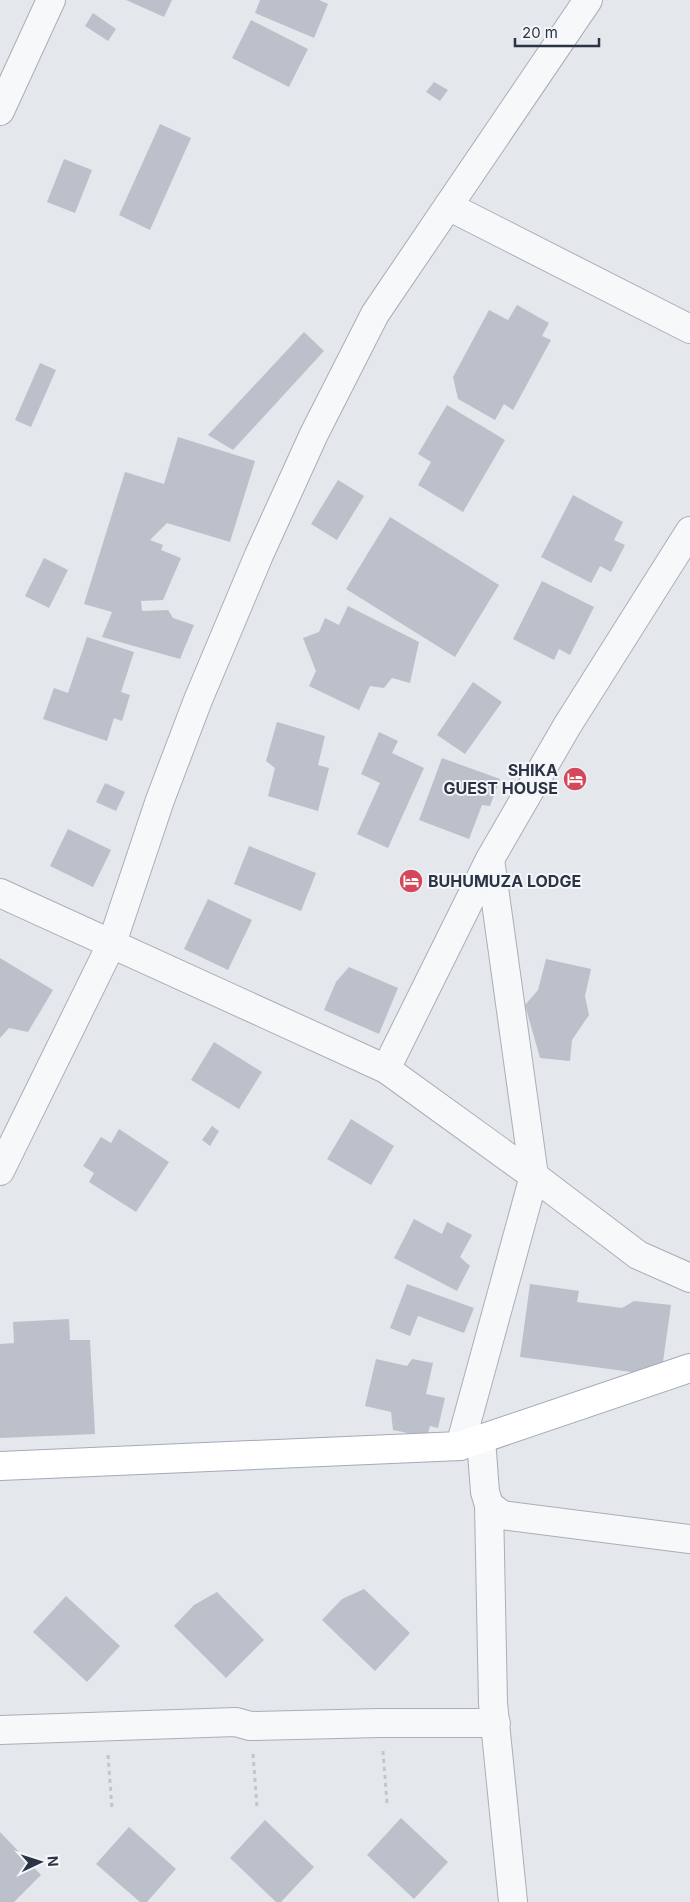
<svg xmlns="http://www.w3.org/2000/svg" width="690" height="1902" font-family="Inter,sans-serif">
<style>
.building{fill:#bbc0ca}
.lines{fill:none;stroke-linecap:round;stroke-linejoin:round}
.minor-casing{stroke:#a9aeb7;stroke-width:30}
.major-casing{stroke:#a3abb8;stroke-width:30}
.path{stroke:#c2c5cb;stroke-width:3;stroke-dasharray:4 4;stroke-linecap:butt}
.minor{stroke:#f7f8fa;stroke-width:28}
.major{stroke:#fff;stroke-width:28}
.labels{text-anchor:middle;dominant-baseline:central;stroke-width:4;stroke-linejoin:round;paint-order:stroke}
.poi-label{font-size:16px;font-weight:bold;fill:#2b3445;stroke:#f4f6f9;text-anchor:end}
</style>
<rect width="100%" height="100%" fill="#e4e7ec"/>
<path class="building" d="M 126,0 L 172,0 L 164,17 Z
M 260,0 L 319,0 L 328,4 L 314,38 L 255,13 Z
M 93,13 L 116,29 L 108,41 L 85,26 Z
M 251,20 L 308,49 L 289,87 L 232,58 Z
M 434,82 L 448,90 L 440,101 L 426,92 Z
M 160,124 L 191,138 L 150,230 L 119,215 Z
M 64,159 L 92,170 L 75,213 L 47,202 Z
M 517,305 L 549,323 L 542,336 L 551,340 L 513,410 L 504,404 L 495,420 L 458,399 L 453,377 L 489,310 L 508,320 Z
M 304,332 L 324,351 L 233,450 L 208,435 Z
M 40,363 L 56,370 L 31,427 L 15,420 Z
M 447,405 L 505,440 L 463,512 L 418,485 L 431,462 L 418,454 Z
M 178,437 L 255,461 L 230,542 L 167,523 L 150,540 L 163,545 L 161,550 L 181,558 L 163,600 L 141,601 L 142,611 L 168,610 L 173,618 L 194,625 L 180,659 L 102,637 L 112,612 L 84,604 L 125,472 L 164,484 Z
M 338,480 L 364,496 L 337,540 L 311,524 Z
M 573,495 L 623,522 L 614,540 L 625,545 L 611,572 L 600,566 L 591,583 L 541,557 Z
M 390,517 L 499,585 L 455,657 L 346,589 Z
M 44,558 L 68,570 L 49,608 L 25,596 Z
M 542,581 L 594,607 L 570,655 L 559,649 L 554,660 L 513,639 Z
M 348,606 L 419,642 L 410,683 L 392,678 L 384,688 L 370,686 L 359,710 L 309,686 L 316,671 L 303,638 L 319,632 L 325,618 L 339,625 Z
M 87,637 L 134,652 L 121,692 L 130,695 L 122,721 L 114,718 L 107,741 L 43,719 L 54,688 L 68,693 Z
M 473,682 L 502,702 L 465,754 L 437,735 Z
M 277,722 L 325,736 L 318,765 L 329,768 L 318,811 L 268,796 L 275,768 L 266,761 Z
M 379,732 L 398,741 L 392,753 L 424,768 L 388,848 L 357,834 L 380,783 L 361,774 Z
M 442,758 L 500,779 L 490,806 L 482,805 L 469,839 L 419,820 Z
M 105,783 L 125,792 L 116,811 L 96,802 Z
M 68,829 L 111,850 L 93,887 L 50,866 Z
M 249,846 L 316,873 L 301,911 L 234,884 Z
M 208,899 L 252,920 L 228,970 L 184,949 Z
M 0,958 L 53,990 L 28,1032 L 9,1028 L 0,1038 Z
M 546,959 L 591,969 L 585,996 L 589,1015 L 572,1040 L 570,1061 L 540,1058 L 525,1005 L 538,990 Z
M 349,967 L 398,988 L 379,1034 L 324,1010 L 336,982 Z
M 214,1042 L 262,1072 L 239,1109 L 191,1080 Z
M 351,1119 L 394,1146 L 371,1185 L 327,1159 Z
M 212,1126 L 219,1131 L 210,1146 L 202,1140 Z
M 119,1129 L 169,1162 L 136,1212 L 89,1182 L 94,1173 L 83,1166 L 101,1137 L 111,1143 Z
M 414,1219 L 442,1234 L 447,1222 L 472,1235 L 460,1257 L 470,1266 L 457,1291 L 394,1258 Z
M 407,1284 L 474,1308 L 464,1333 L 418,1316 L 410,1336 L 390,1328 Z
M 530,1284 L 579,1291 L 577,1302 L 622,1308 L 634,1301 L 671,1305 L 661,1376 L 520,1357 Z
M 69,1319 L 70,1340 L 90,1340 L 95,1434 L 0,1438 L 0,1344 L 14,1343 L 13,1322 Z
M 376,1359 L 407,1366 L 412,1359 L 433,1363 L 426,1394 L 445,1398 L 438,1428 L 430,1426 L 427,1437 L 393,1430 L 391,1412 L 365,1406 Z
M 364,1589 L 410,1633 L 375,1671 L 322,1620 L 342,1599 Z
M 217,1592 L 264,1640 L 226,1678 L 174,1626 L 194,1605 Z
M 66,1596 L 120,1646 L 87,1682 L 33,1632 Z
M 401,1818 L 448,1862 L 414,1899 L 367,1855 Z
M 265,1820 L 314,1867 L 281,1902 L 276,1902 L 230,1858 Z
M 129,1827 L 176,1869 L 147,1902 L 140,1902 L 96,1864 Z
M 0,1832 L 41,1875 L 14,1902 L 0,1902 Z"/>
<g class="lines">
<g class="minor-casing">
<path id="minor" d="M 0,111 L 51,0
M 448,206 L 690,329
M 0,893 L 386,1069 L 534,1176 L 638,1255 L 690,1278
M 386,1069 L 490,859
M 0,1171 L 112,943 L 160,800 L 198,700 L 259,555 L 314,434 L 375,314 L 588,0
M 481,1439 L 485,1492 L 489,1505 L 493,1703 L 513,1902
M 460,1446 L 534,1176 L 490,859 L 567,726 L 690,531
M 489,1505 L 502,1515 L 690,1539
M 0,1730 L 236,1722 L 250,1726 L 380,1723 L 496,1723"/>
</g>
<g class="major-casing">
<path id="major" d="M 0,1466 L 460,1446 L 690,1368"/>
</g>
<path class="path" d="M 383,1751 L 387,1803
M 253,1754 L 257,1807
M 108,1755 L 112,1809"/>
<use href="#minor" class="minor"/>
<use href="#major" class="major"/>
</g>
<defs>
<g id="hotel-disc" transform="scale(1.25)"><circle r="9.5" fill="#d1495b" stroke="#f4f6f9"/><path d="M-6-4.5h1.5V1H6V5H4.5V3h-9V5H-6ZM-4 0a1.8 1.8 0 1 1 3.6 0ZM.5 0V-2.5h3Q6-2.5 6 0Z" fill="#fff"/></g>
</defs>
<g fill-rule="evenodd">
<use href="#hotel-disc" x="575" y="779"/>
<use href="#hotel-disc" x="411" y="881"/>
</g>
<g class="labels">
<g class="poi-label">
<text x="558" y="770">SHIKA<tspan x="558" dy="18">GUEST HOUSE</tspan></text>
<text x="428" y="881" text-anchor="start">BUHUMUZA LODGE</text>
</g>
</g>
<g transform="translate(40 1862) rotate(86)" stroke="#f4f6f9" stroke-width="4" paint-order="stroke">
<path d="M0-4L9 19L0 12L-9 19Z" fill="#2b3445"/>
<text y="-8" font-size="14" font-weight="bold" text-anchor="middle" fill="#2b3445">N</text>
</g>
<path d="M515 38v8h84v-8" fill="none" stroke="#2b3445" stroke-width="2.5"/>
<text x="522" y="38" font-size="15" fill="#2b3445" stroke="#f4f6f9" stroke-width="4" paint-order="stroke">20 m</text>
</svg>
